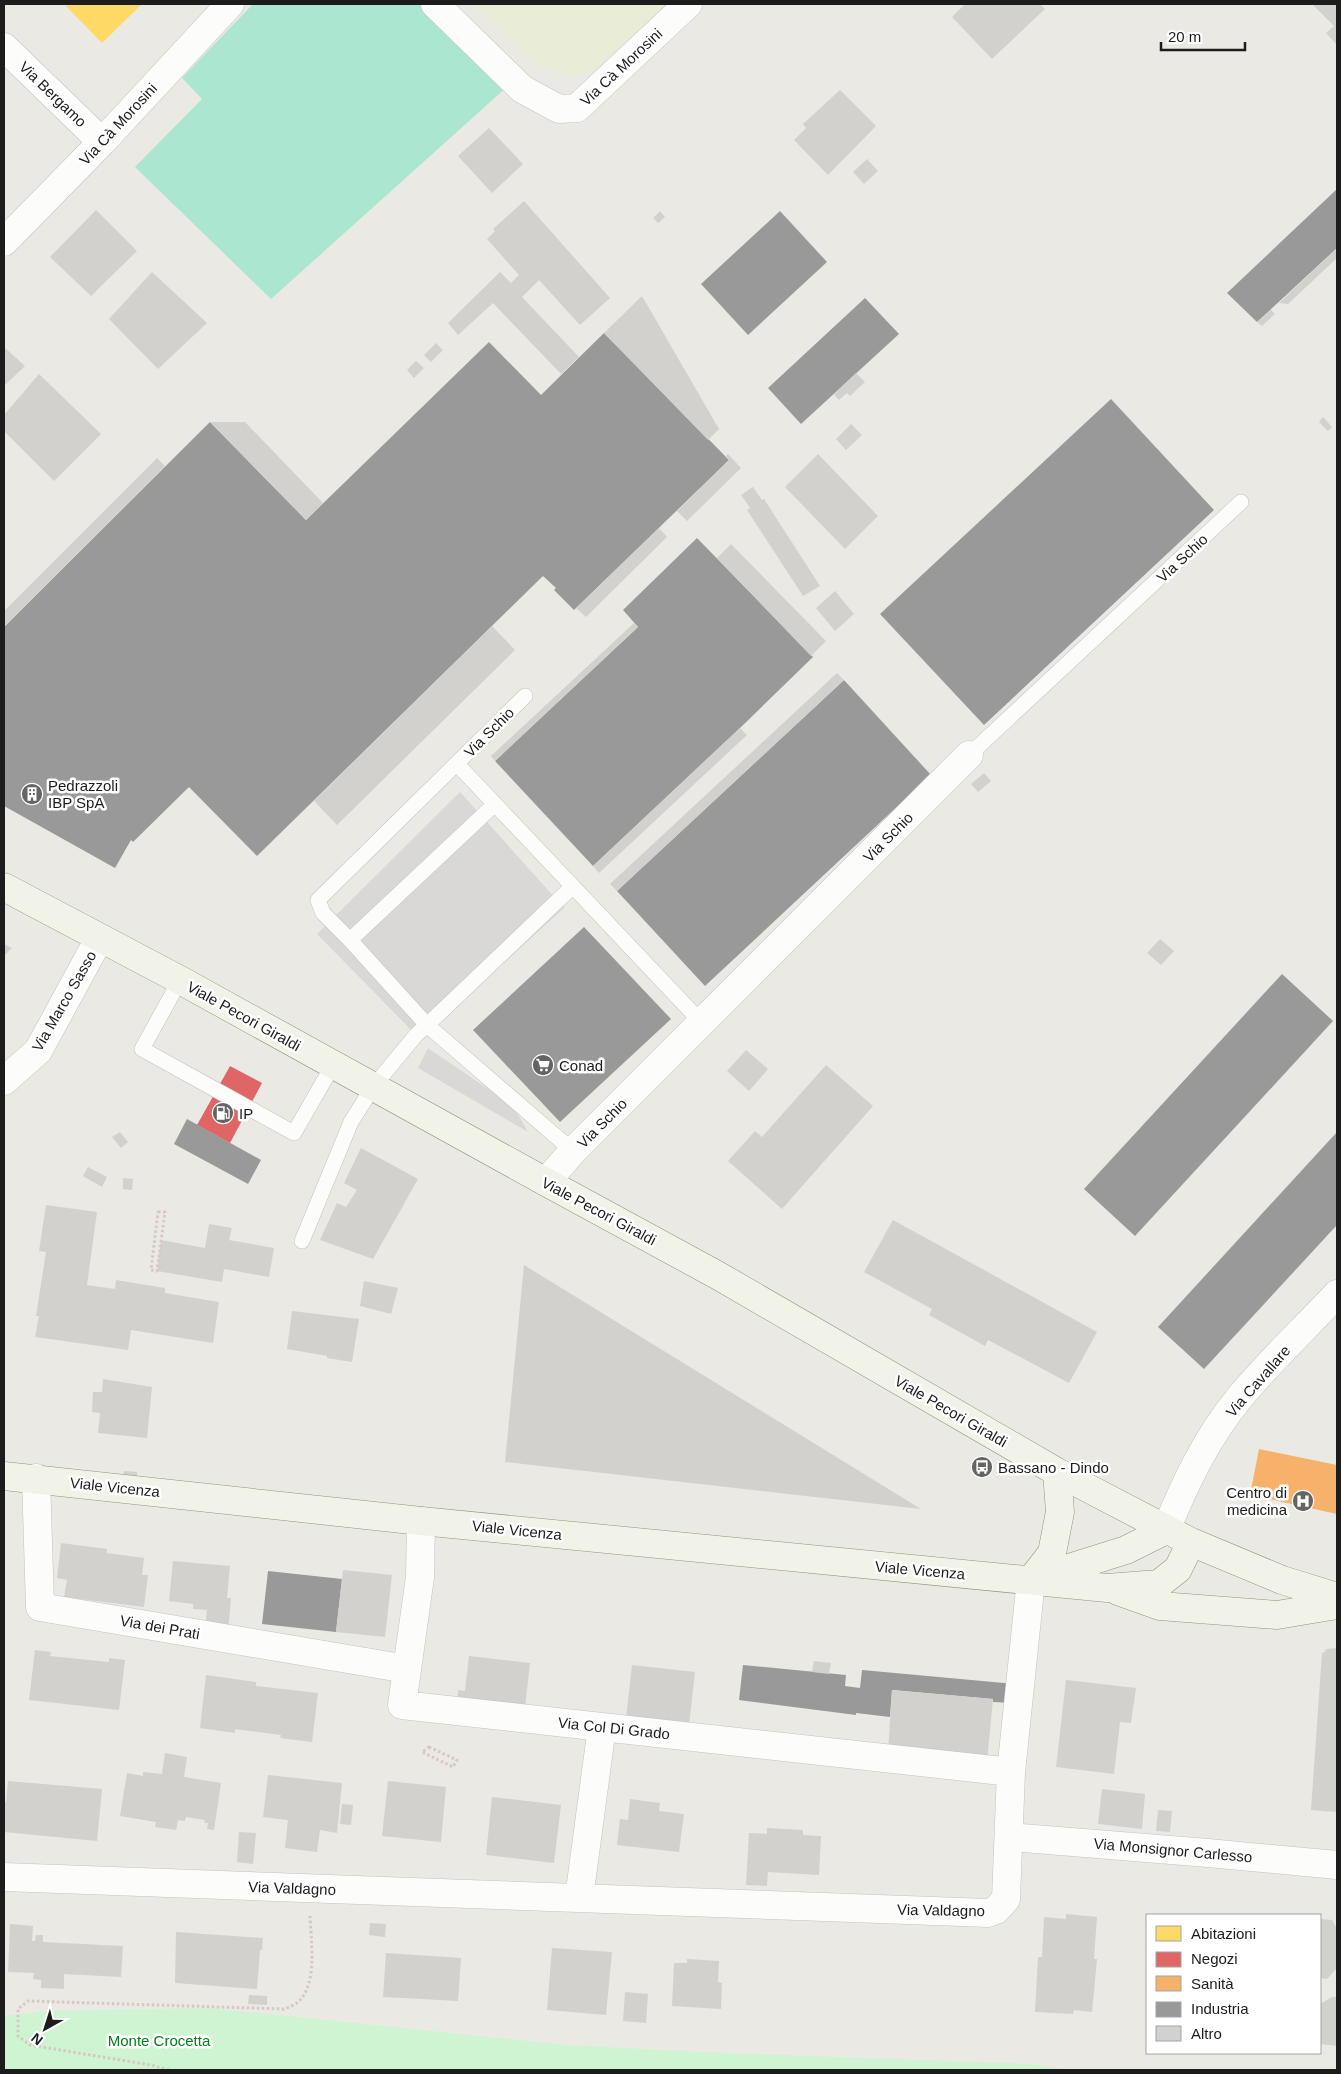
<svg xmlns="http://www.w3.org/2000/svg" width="1341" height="2074" font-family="Arial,sans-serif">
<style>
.residential{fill:#d9d8d6}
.farmland{fill:#e9ecd6}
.park{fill:#cff4d2}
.pitch{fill:#abe6d1}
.homes{fill:#ffd966}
.shops{fill:#e06666}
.health{fill:#f6b26b}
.industry{fill:#999}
.building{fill:#d3d1cd}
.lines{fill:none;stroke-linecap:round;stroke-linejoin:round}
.lane-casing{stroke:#c3c2c0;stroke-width:16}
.street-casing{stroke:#c3c2c0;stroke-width:29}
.secondary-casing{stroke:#91957c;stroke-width:29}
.path{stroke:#d7c8c3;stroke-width:3;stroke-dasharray:2.5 2.5;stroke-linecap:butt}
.lane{stroke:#fcfcfb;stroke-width:15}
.street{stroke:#fcfcfb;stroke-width:28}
.secondary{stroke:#f2f3e8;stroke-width:28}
.labels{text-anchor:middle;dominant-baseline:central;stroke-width:5;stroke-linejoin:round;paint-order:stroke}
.street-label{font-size:15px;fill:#1c1c1c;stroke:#fff}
.poi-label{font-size:15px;fill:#1c1c1c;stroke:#fff;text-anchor:start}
.park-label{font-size:15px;fill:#048017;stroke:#fff}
</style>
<rect width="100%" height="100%" fill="#eae9e4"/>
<path class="residential" d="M 460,792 L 558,901 L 565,907 L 420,1039 L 317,934 Z
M 428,1048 L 513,1106 L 528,1132 L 418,1068 Z"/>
<path class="farmland" d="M 472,4 L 671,4 L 606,66 L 574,77 L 535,65 Z"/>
<path class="park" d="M 210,2008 L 566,2045 L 702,2052 L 1029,2064 L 1074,2070 L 4,2070 L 4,2016 L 46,2011 Z"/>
<path class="pitch" d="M 253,4 L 421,4 L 508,86 L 271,299 L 135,167 L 202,99 L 182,78 Z"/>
<path class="homes" d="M 64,4 L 142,4 L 102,43 Z"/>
<path class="shops" d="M 230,1066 L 262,1083 L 230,1143 L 197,1125 Z"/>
<path class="health" d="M 1259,1449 L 1337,1465 L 1337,1514 L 1250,1495 Z"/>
<path class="industry" d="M 1337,189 L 1337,248 L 1257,322 L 1227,293 Z
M 780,211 L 827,262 L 748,335 L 701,284 Z
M 865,298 L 899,334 L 801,424 L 768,388 Z
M 604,333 L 729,460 L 574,610 L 554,590 L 556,588 L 543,576 L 257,856 L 189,787 L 133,842 L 131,840 L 115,868 L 4,806 L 4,627 L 210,422 L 306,520 L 489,342 L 541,395 Z
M 1111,399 L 1214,510 L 984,725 L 880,614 Z
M 697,538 L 813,657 L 740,728 L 593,866 L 495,761 L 638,627 L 623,610 Z
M 844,680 L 931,775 L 705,986 L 617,891 Z
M 584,927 L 671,1019 L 560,1122 L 473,1030 Z
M 1282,974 L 1333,1021 L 1135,1236 L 1084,1189 Z
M 187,1119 L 261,1160 L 248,1184 L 174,1144 Z
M 1337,1132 L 1337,1225 L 1204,1369 L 1158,1327 Z
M 268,1571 L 342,1579 L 336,1632 L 262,1624 Z
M 743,1665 L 846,1675 L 845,1686 L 860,1688 L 862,1670 L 1015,1684 L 1012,1703 L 993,1702 L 993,1699 L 892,1690 L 890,1717 L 856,1713 L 856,1715 L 739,1700 Z"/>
<path class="building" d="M 965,4 L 1040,4 L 1045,9 L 992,59 L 952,17 Z
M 1312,4 L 1337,4 L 1337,45 L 1326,33 L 1334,26 Z
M 840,90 L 876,126 L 828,175 L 794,140 L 806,128 L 803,124 Z
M 489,128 L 523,164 L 492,193 L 458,156 Z
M 867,159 L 878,171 L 864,184 L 853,172 Z
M 524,201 L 610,298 L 580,325 L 539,280 L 522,297 L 579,357 L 561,374 L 493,303 L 458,335 L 448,323 L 500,272 L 511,283 L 519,275 L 487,239 L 495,231 L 493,229 Z
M 96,210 L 137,251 L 91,296 L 50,257 Z
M 660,211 L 665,217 L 658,223 L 653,218 Z
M 1337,248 L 1337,258 L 1288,304 L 1279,303 Z
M 152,272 L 207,323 L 158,369 L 109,319 Z
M 642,296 L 719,429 L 708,440 L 604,333 Z
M 1271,310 L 1275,314 L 1262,326 L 1257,322 Z
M 436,343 L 443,350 L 431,362 L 424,355 Z
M 4,347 L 25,366 L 4,386 Z
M 416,361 L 424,368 L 414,378 L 407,370 Z
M 856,373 L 865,382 L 850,396 L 847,393 L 839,400 L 834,394 Z
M 39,374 L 101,434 L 54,481 L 4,431 L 4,415 Z
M 1323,417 L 1332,427 L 1328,431 L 1319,422 Z
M 210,422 L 245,422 L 323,503 L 306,520 Z
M 851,424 L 862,435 L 846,450 L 836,439 Z
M 728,454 L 741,468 L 687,521 L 677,511 L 729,460 L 725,457 Z
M 818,454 L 878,516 L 845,549 L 785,487 Z
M 157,458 L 165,466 L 4,627 L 4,611 Z
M 753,487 L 762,500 L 764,499 L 820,586 L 803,596 L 747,510 L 750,508 L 741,495 Z
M 659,528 L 667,537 L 586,617 L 576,608 Z
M 731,544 L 826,641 L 811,656 L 717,558 Z
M 835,591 L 854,614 L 835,631 L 816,608 Z
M 634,623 L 638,627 L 495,761 L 491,756 Z
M 492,626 L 515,650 L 337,825 L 314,801 Z
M 837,673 L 844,680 L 617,891 L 610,884 Z
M 740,728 L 747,735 L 599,873 L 593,866 Z
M 984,773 L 991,781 L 978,792 L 971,784 Z
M 1160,939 L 1174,951 L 1161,965 L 1147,953 Z
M 4,944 L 12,948 L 4,956 Z
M 746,1050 L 768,1069 L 749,1091 L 727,1071 Z
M 826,1065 L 873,1106 L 782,1209 L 728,1161 L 755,1131 L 762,1137 Z
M 120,1132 L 128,1142 L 121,1148 L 112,1137 Z
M 361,1148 L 418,1179 L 373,1259 L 320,1240 L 337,1203 L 346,1207 L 357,1190 L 344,1183 Z
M 88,1167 L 107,1177 L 102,1187 L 83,1176 Z
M 123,1178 L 133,1179 L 132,1190 L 123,1189 Z
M 46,1205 L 97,1212 L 87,1285 L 115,1289 L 116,1280 L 165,1288 L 165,1293 L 219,1302 L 213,1343 L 131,1330 L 128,1350 L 35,1337 L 39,1316 L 36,1316 L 46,1252 L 39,1251 Z
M 893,1220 L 1097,1332 L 1069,1383 L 988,1340 L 985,1346 L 929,1315 L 932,1309 L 864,1272 Z
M 209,1224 L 232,1228 L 229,1240 L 274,1248 L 269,1277 L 224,1269 L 222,1282 L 157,1271 L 161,1240 L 205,1248 Z
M 524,1265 L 921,1509 L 505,1462 Z
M 364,1281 L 398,1288 L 391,1314 L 360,1306 Z
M 292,1311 L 359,1319 L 352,1362 L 327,1358 L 327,1356 L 287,1349 Z
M 103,1379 L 152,1387 L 147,1438 L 98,1433 L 100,1413 L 92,1412 L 93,1392 L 102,1392 Z
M 124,1471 L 137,1472 L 137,1479 L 123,1478 Z
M 61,1543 L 107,1549 L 107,1553 L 144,1558 L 142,1575 L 148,1575 L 144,1607 L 64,1597 L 67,1580 L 57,1578 Z
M 173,1561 L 230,1566 L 227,1598 L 231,1598 L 228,1633 L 205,1630 L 207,1610 L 193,1609 L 193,1604 L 169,1601 Z
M 343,1570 L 392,1575 L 385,1637 L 336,1632 Z
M 1337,1648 L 1337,1812 L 1311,1810 L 1322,1653 L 1325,1652 L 1326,1649 Z
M 35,1650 L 51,1652 L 50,1656 L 109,1662 L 109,1658 L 125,1660 L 119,1710 L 29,1700 Z
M 469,1656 L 530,1663 L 524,1716 L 457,1708 L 458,1690 L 465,1691 Z
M 814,1661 L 831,1663 L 829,1674 L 812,1672 Z
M 632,1665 L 695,1672 L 689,1725 L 626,1718 Z
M 206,1675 L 256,1682 L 256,1686 L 318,1693 L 312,1742 L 280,1738 L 281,1735 L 235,1729 L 235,1733 L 200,1728 Z
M 1066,1680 L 1136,1688 L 1131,1723 L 1120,1722 L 1114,1774 L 1056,1767 Z
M 892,1690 L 993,1699 L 987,1762 L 888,1752 Z
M 165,1753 L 187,1757 L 184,1777 L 221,1783 L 214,1830 L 207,1829 L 208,1823 L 204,1823 L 205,1820 L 186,1817 L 185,1821 L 178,1820 L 176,1830 L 155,1827 L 156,1822 L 120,1816 L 127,1773 L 143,1776 L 143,1772 L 162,1774 Z
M 268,1775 L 342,1783 L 337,1833 L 320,1830 L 317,1852 L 285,1848 L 288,1820 L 263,1817 Z
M 8,1781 L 102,1789 L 97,1841 L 4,1832 L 4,1802 L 6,1802 Z
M 388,1781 L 446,1787 L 441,1842 L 382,1836 Z
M 1102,1789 L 1145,1794 L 1142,1829 L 1098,1824 Z
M 492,1797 L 561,1805 L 554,1863 L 486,1855 Z
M 630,1799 L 660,1803 L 659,1811 L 684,1814 L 679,1852 L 617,1845 L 620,1819 L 628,1820 Z
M 342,1804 L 353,1805 L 351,1825 L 340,1824 Z
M 1158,1810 L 1172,1811 L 1170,1832 L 1156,1831 Z
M 767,1828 L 803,1830 L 803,1835 L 821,1836 L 819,1875 L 768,1872 L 767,1886 L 746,1885 L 749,1833 L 767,1834 Z
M 239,1832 L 256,1833 L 253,1864 L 237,1862 Z
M 1066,1914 L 1097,1917 L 1094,1959 L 1097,1959 L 1092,2012 L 1074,2010 L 1073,2014 L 1035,2012 L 1038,1957 L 1042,1957 L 1044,1917 L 1066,1919 Z
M 1320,1919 L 1332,1920 L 1337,1929 L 1337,1968 L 1327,1979 L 1320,1978 Z
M 370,1923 L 386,1924 L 385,1937 L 369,1935 Z
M 10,1924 L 33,1926 L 32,1941 L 35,1941 L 36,1935 L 43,1935 L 43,1942 L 123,1946 L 121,1977 L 64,1974 L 64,1989 L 41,1988 L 41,1980 L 33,1979 L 34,1973 L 8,1972 Z
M 176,1932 L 263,1938 L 262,1950 L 260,1950 L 257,1989 L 175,1983 Z
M 552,1948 L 612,1952 L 606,2015 L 547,2010 Z
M 386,1953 L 461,1958 L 458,2001 L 383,1997 Z
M 687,1959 L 719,1961 L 718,1982 L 722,1983 L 721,2009 L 672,2006 L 674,1963 L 687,1963 Z
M 625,1992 L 648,1994 L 646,2023 L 623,2021 Z
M 249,1995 L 267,1996 L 267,2005 L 248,2004 Z
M 1332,1997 L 1337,1997 L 1337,2046 L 1320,2044 L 1320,2004 Z"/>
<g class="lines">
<g class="lane-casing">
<path id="lane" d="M 969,755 L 1241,502
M 457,764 L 702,1023
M 495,804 L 350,940 L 427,1025 L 572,887
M 350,940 L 323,913 L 318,900 L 525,696
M 180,980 L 142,1049 L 294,1133 L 333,1065
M 302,1241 L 351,1122 L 373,1087 L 416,1035 L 427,1025 L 573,1151"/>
</g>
<g class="street-casing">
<path id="street" d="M 435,4 L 522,89 L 559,109 L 577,108 L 688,4
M 4,47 L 102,142
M 4,242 L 102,142 L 230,4
M 4,1081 L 38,1051 L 99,939
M 546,1182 L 573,1151 L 969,755
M 36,1478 L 40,1607 L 407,1669
M 421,1521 L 420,1577 L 402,1705 L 1011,1772
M 1166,1530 C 1185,1483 1207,1437 1240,1397 C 1270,1361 1305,1328 1337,1294
M 1009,1837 L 1208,1853 L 1337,1865
M 4,1877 L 988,1913 L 996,1910 L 1006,1899 L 1011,1772 L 1031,1580
M 579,1898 L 602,1727"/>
</g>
<g class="secondary-casing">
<path id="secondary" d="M 4,887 L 180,980 L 546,1182 L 717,1275 L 1057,1472 L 1191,1542 L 1282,1580 L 1337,1597
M 4,1476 L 421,1521 L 1107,1588 L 1159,1584 L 1178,1569 L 1191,1542
M 1040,1577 L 1126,1550 L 1166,1530
M 1031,1580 L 1052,1553 L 1060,1512 L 1057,1472
M 1118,1591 L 1160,1606 L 1277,1615 L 1337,1605"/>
</g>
<path class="path" d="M 158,1212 L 165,1212 L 157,1271 L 151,1270 Z
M 429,1747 L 457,1760 L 453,1767 L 422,1752 Z
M 169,2070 L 151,2065 L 30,2045 L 18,2036 L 18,2009 L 28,2001 L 284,2009 C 289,2007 295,2005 298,2002 C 318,1985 311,1939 310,1916"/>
<use href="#lane" class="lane"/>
<use href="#street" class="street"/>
<use href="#secondary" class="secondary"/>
</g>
<defs>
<g id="building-disc" transform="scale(1.125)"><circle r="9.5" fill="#646462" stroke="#fff"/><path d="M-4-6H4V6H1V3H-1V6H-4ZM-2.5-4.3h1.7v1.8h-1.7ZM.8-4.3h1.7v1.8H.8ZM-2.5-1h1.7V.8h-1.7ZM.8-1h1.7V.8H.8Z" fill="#fff"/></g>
<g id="supermarket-disc" transform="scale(1.125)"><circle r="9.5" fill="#646462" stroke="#fff"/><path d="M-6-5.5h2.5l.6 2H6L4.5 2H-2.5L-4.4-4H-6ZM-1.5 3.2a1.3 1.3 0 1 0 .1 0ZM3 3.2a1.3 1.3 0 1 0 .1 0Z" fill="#fff"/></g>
<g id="fuel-disc" transform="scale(1.125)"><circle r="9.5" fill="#646462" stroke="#fff"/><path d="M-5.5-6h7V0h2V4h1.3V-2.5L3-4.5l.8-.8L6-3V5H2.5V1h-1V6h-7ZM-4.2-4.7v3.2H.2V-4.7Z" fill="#fff"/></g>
<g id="bus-disc" transform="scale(1.125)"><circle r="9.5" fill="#646462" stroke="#fff"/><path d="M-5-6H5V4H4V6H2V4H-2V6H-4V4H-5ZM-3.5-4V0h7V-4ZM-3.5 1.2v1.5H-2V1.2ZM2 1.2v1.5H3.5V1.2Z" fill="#fff"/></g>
<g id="hospital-disc" transform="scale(1.125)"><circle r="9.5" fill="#646462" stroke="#fff"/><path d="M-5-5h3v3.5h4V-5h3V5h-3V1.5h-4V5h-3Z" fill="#fff"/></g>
</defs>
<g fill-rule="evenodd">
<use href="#building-disc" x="32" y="794"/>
<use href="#supermarket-disc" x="543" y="1065"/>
<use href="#fuel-disc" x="223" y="1113"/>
<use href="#bus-disc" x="982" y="1467"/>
<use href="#hospital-disc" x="1303" y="1501"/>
</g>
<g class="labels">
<g class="street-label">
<text transform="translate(621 67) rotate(-43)">Via Cà Morosini</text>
<text transform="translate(53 94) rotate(44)">Via Bergamo</text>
<text transform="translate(118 124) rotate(-47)">Via Cà Morosini</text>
<text transform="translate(1182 558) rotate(-43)">Via Schio</text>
<text transform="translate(489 732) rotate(-45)">Via Schio</text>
<text transform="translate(888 837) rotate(-45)">Via Schio</text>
<text transform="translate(64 1001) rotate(-60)">Via Marco Sasso</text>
<text transform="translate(244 1016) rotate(29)">Viale Pecori Giraldi</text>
<text transform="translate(602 1123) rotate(-45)">Via Schio</text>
<text transform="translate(599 1211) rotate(28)">Viale Pecori Giraldi</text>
<text transform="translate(1258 1381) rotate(-49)">Via Cavallare</text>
<text transform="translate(951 1411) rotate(30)">Viale Pecori Giraldi</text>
<text transform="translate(115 1487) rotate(6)">Viale Vicenza</text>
<text transform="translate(517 1530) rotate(6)">Viale Vicenza</text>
<text transform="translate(920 1570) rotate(5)">Viale Vicenza</text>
<text transform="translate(160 1627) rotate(10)">Via dei Prati</text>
<text transform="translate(614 1728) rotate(6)">Via Col Di Grado</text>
<text transform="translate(1173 1850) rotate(5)">Via Monsignor Carlesso</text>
<text transform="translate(292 1888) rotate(2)">Via Valdagno</text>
<text transform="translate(941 1910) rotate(1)">Via Valdagno</text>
</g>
<g class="poi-label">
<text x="48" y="785">Pedrazzoli<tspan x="48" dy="17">IBP SpA</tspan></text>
<text x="559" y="1065">Conad</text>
<text x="239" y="1113">IP</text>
<text x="998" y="1467">Bassano - Dindo</text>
<text x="1287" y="1492" text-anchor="end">Centro di<tspan x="1287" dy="17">medicina</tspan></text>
</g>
<g class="park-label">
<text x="159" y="2040">Monte Crocetta</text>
</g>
</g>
<rect width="1341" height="2074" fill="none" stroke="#1c1c1c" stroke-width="10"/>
<rect x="1146" y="1914" width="175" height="140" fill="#ffffff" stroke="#a4a4a4"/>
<rect x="1156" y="1926" width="25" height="15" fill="#ffd966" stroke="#a4a4a4"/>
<text x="1191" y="1939" font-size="15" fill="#1c1c1c">Abitazioni</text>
<rect x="1156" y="1952" width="25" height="15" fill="#e06666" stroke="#a4a4a4"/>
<text x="1191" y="1964" font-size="15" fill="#1c1c1c">Negozi</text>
<rect x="1156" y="1976" width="25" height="15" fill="#f6b26b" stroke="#a4a4a4"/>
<text x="1191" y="1989" font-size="15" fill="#1c1c1c">Sanità</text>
<rect x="1156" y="2002" width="25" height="15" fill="#999999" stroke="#a4a4a4"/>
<text x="1191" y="2014" font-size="15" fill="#1c1c1c">Industria</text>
<rect x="1156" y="2026" width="25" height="15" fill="#d3d1cd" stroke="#a4a4a4"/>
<text x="1191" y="2039" font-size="15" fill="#1c1c1c">Altro</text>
<g transform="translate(45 2029) rotate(219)" stroke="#ffffff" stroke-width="4" paint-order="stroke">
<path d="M0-4L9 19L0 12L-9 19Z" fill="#1c1c1c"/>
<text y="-8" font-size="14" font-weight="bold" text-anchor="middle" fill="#1c1c1c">N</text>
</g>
<path d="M1161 42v8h84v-8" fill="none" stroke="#1c1c1c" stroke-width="2.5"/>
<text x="1168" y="42" font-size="15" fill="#1c1c1c" stroke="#ffffff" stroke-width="4" paint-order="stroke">20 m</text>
</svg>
